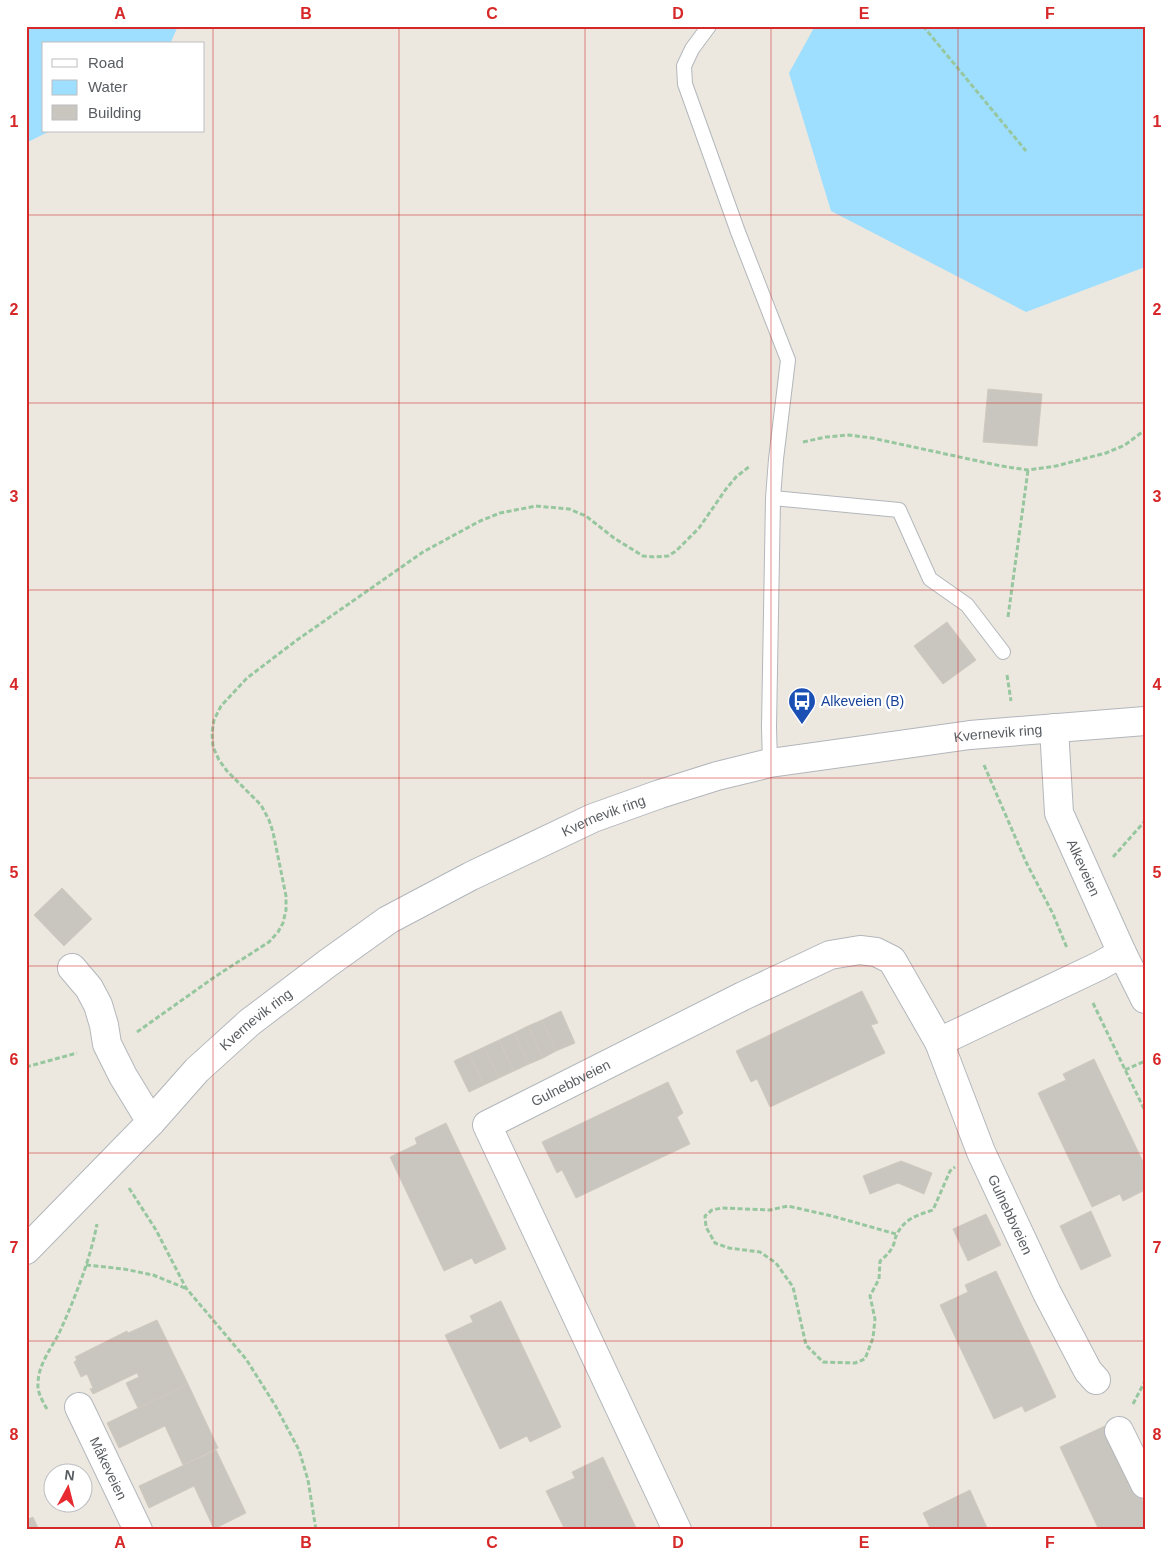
<svg xmlns="http://www.w3.org/2000/svg" width="1171" height="1556" font-family="Helvetica,sans-serif">
<style>
.water{fill:#9edefe}
.building{fill:#c9c5bf;stroke:#d0c9bf}
.lines{fill:none;stroke-linecap:round;stroke-linejoin:round}
.lane-casing{stroke:#b3b7bb;stroke-width:16}
.street-casing{stroke:#b3b7bb;stroke-width:30}
.secondary-casing{stroke:#b2b6bb;stroke-width:30}
.path{stroke:#97c79f;stroke-width:3;stroke-dasharray:5 2.5;stroke-linecap:butt}
.lane{stroke:#fff;stroke-width:14}
.street{stroke:#fff;stroke-width:28}
.secondary{stroke:#fff;stroke-width:28}
.grid{fill:none;stroke:#d62828;stroke-width:1;stroke-opacity:0.55}
.labels{text-anchor:middle;dominant-baseline:central;stroke-width:4.5;stroke-linejoin:round;paint-order:stroke}
.transit-label{font-size:14px;fill:#164399;stroke:#fff;text-anchor:start}
.street-label{font-size:14px;fill:#595d61;stroke:#fff}
.neatline{fill:none;stroke:#d62828;stroke-width:2}
.grid-label{font-size:16px;text-anchor:middle;font-weight:bold;fill:#d62828}
</style>
<rect width="100%" height="100%" fill="#ece8e0"/>
<path class="water" d="M 26,26 L 178,26 L 170,44 L 44,44 L 44,131 L 50,131 L 26,143 Z
M 815,26 L 1145,26 L 1145,267 L 1026,312 L 831,211 L 789,73 Z"/>
<path class="building" d="M 988,389 L 1042,394 L 1037,446 L 983,442 Z
M 947,622 L 976,660 L 943,684 L 914,646 Z
M 62,888 L 92,919 L 64,946 L 34,915 Z
M 862,991 L 878,1023 L 871,1025 L 885,1053 L 770,1107 L 757,1079 L 751,1082 L 736,1051 Z
M 561,1011 L 575,1043 L 556,1051 L 542,1020 Z
M 542,1020 L 556,1051 L 543,1058 L 528,1026 Z
M 528,1026 L 543,1058 L 529,1064 L 514,1033 Z
M 514,1033 L 529,1064 L 514,1071 L 499,1040 Z
M 499,1040 L 514,1071 L 499,1078 L 484,1047 Z
M 484,1047 L 499,1078 L 484,1085 L 469,1054 Z
M 469,1054 L 484,1085 L 469,1092 L 454,1061 Z
M 1094,1059 L 1145,1166 L 1145,1190 L 1123,1201 L 1120,1194 L 1092,1207 L 1038,1093 L 1066,1080 L 1063,1074 Z
M 668,1082 L 683,1113 L 677,1117 L 690,1144 L 576,1198 L 562,1170 L 557,1173 L 542,1142 Z
M 446,1123 L 506,1249 L 475,1264 L 472,1258 L 444,1271 L 390,1157 L 417,1144 L 415,1138 Z
M 901,1161 L 932,1173 L 924,1194 L 898,1183 L 870,1194 L 863,1176 Z
M 1091,1211 L 1111,1256 L 1081,1270 L 1060,1226 Z
M 986,1214 L 1001,1245 L 968,1261 L 953,1229 Z
M 996,1271 L 1056,1397 L 1025,1412 L 1022,1406 L 994,1419 L 940,1305 L 968,1292 L 965,1285 Z
M 501,1301 L 561,1427 L 530,1442 L 527,1436 L 500,1449 L 445,1335 L 473,1322 L 470,1316 Z
M 157,1320 L 188,1384 L 138,1408 L 126,1383 L 139,1377 L 137,1373 L 93,1394 L 90,1389 L 93,1388 L 87,1374 L 81,1377 L 74,1362 L 77,1360 L 75,1357 L 127,1331 L 128,1333 Z
M 188,1384 L 218,1448 L 183,1465 L 165,1426 L 119,1448 L 107,1423 Z
M 1107,1425 L 1145,1506 L 1145,1530 L 1099,1530 L 1060,1447 Z
M 216,1450 L 246,1513 L 214,1529 L 194,1486 L 149,1508 L 139,1486 Z
M 603,1457 L 637,1530 L 565,1530 L 546,1491 L 575,1478 L 572,1472 Z
M 970,1490 L 988,1530 L 931,1530 L 923,1513 Z
M 33,1517 L 39,1530 L 26,1530 L 26,1520 Z"/>
<g class="lines">
<g class="lane-casing">
<path id="lane" d="M 709,26 L 692,49 L 684,66 L 685,84 L 738,232 L 788,360 L 776,459 L 773,498 L 769,727 L 770,763
M 773,498 L 899,510 L 930,579 L 967,605 L 1003,652"/>
</g>
<g class="street-casing">
<g id="street">
<path id="s1" d="M 1054,728 L 1059,813 L 1122,953 L 1145,999"/>
<path d="M 72,968 L 89,988 L 98,1005 L 104,1025 L 107,1044 L 123,1076 L 151,1122"/>
<path d="M 939,1042 L 1099,966 L 1122,953"/>
<path id="s2" d="M 79,1407 L 138,1530"/>
<path d="M 1119,1431 L 1145,1484"/>
<path id="s3" d="M 677,1530 L 487,1125 L 743,996 L 830,955 L 860,950 L 876,952 L 892,960 L 939,1042 L 981,1152 L 1047,1293 L 1088,1371 L 1096,1380"/>
</g>
</g>
<g class="secondary-casing">
<g id="secondary">
<path id="s4" d="M 26,1250 L 151,1122 L 197,1070 L 250,1022 L 328,963 L 388,920 L 471,876 L 593,818 L 660,794 L 717,776 L 770,763 L 970,735 L 1145,721"/>
</g>
</g>
<path class="path" d="M 923,26 L 1026,151
M 803,442 L 826,437 L 849,435 L 872,438 L 1001,466 L 1028,470 L 1056,466 L 1106,453 L 1125,445 L 1145,430
M 1008,617 L 1028,470
M 1007,675 L 1011,701
M 984,765 L 1026,862 L 1053,914 L 1067,948
M 1113,857 L 1145,821
M 1093,1003 L 1145,1111
M 137,1032 L 216,976 L 269,942 L 278,932 L 283,923 L 286,910 L 286,896 L 273,832 L 269,820 L 261,805 L 227,771 L 219,760 L 213,747 L 212,733 L 214,720 L 221,706 L 247,678 L 297,640 L 423,552 L 480,521 L 500,513 L 536,506 L 569,509 L 586,516 L 614,538 L 643,556 L 655,557 L 668,556 L 676,551 L 699,528 L 726,489 L 736,477 L 750,466
M 26,1067 L 77,1053
M 1125,1070 L 1145,1061
M 129,1188 L 156,1230 L 186,1288 L 246,1359 L 275,1405 L 299,1450 L 308,1480 L 316,1530
M 896,1234 L 832,1216 L 788,1206 L 770,1210 L 722,1208 L 712,1210 L 705,1216 L 706,1227 L 715,1243 L 729,1248 L 760,1252 L 776,1263 L 793,1287 L 806,1345 L 823,1362 L 855,1363 L 865,1359 L 873,1338 L 875,1319 L 870,1296 L 879,1279 L 880,1261 C 886,1256 890,1252 893,1246 C 895,1242 895,1237 897,1234 C 905,1218 918,1215 933,1210 L 950,1171 L 955,1167
M 86,1265 L 124,1269 L 153,1275 L 185,1288
M 1133,1404 L 1145,1381
M 47,1409 C 43,1402 37,1392 38,1384 C 38,1363 53,1347 61,1329 C 76,1295 90,1260 97,1224"/>
<use href="#lane" class="lane"/>
<use href="#street" class="street"/>
<use href="#secondary" class="secondary"/>
</g>
<path class="grid" d="M 213,26 L 213,1530M 399,26 L 399,1530M 585,26 L 585,1530M 771,26 L 771,1530M 958,26 L 958,1530M 26,215 L 1145,215M 26,403 L 1145,403M 26,590 L 1145,590M 26,778 L 1145,778M 26,966 L 1145,966M 26,1153 L 1145,1153M 26,1341 L 1145,1341"/>
<defs>
<g id="bus-pin" transform="scale(1.4375)"><path d="M0 17L-7.5 6A9.5 9.5 0 1 1 7.5 6Z" fill="#1a4fb4" stroke="#fff"/><path d="M-5-6H5V4H4V6H2V4H-2V6H-4V4H-5ZM-3.5-4V0h7V-4ZM-3.5 1.2v1.5H-2V1.2ZM2 1.2v1.5H3.5V1.2Z" fill="#fff"/></g>
</defs>
<g fill-rule="evenodd">
<use href="#bus-pin" x="802" y="701"/>
</g>
<g class="labels">
<g class="transit-label">
<text x="821" y="701">Alkeveien (B)</text>
</g>
<g class="street-label">
<text stroke="none"><textPath href="#s4" startOffset="1136">Kvernevik ring</textPath></text>
<text stroke="none"><textPath href="#s4" startOffset="731">Kvernevik ring</textPath></text>
<text stroke="none"><textPath href="#s1" startOffset="145">Alkeveien</textPath></text>
<text stroke="none"><textPath href="#s4" startOffset="326">Kvernevik ring</textPath></text>
<text stroke="none"><textPath href="#s3" startOffset="541">Gulnebbveien</textPath></text>
<text stroke="none"><textPath href="#s3" startOffset="1176">Gulnebbveien</textPath></text>
<text stroke="none"><textPath href="#s2" startOffset="68">Måkeveien</textPath></text>
</g>
</g>
<rect width="1171" height="1556" fill="none" stroke="#ffffff" stroke-width="55"/>
<rect x="42" y="42" width="162" height="90" fill="#ffffff" stroke="#bdbec0"/>
<rect x="52" y="59" width="25" height="8" fill="#ffffff" stroke="#bdbec0"/>
<text x="88" y="68" font-size="15" fill="#595d61">Road</text>
<rect x="52" y="80" width="25" height="15" fill="#9edefe" stroke="#bdbec0"/>
<text x="88" y="92" font-size="15" fill="#595d61">Water</text>
<rect x="52" y="105" width="25" height="15" fill="#c9c5bf" stroke="#bdbec0"/>
<text x="88" y="118" font-size="15" fill="#595d61">Building</text>
<g transform="translate(68 1488) rotate(7)"><circle r="24" fill="#ffffff" stroke="#bdbec0"/>
<path d="M0-4L9 19L0 12L-9 19Z" fill="#e72b30"/>
<text y="-8" font-size="14" font-weight="bold" text-anchor="middle" fill="#595d61">N</text>
</g>
<rect x="28" y="28" width="1116" height="1500" class="neatline"/>
<g class="grid-label">
<text x="120" y="19">A</text>
<text x="306" y="19">B</text>
<text x="492" y="19">C</text>
<text x="678" y="19">D</text>
<text x="864" y="19">E</text>
<text x="1050" y="19">F</text>
<text x="14" y="127">1</text>
<text x="1157" y="127">1</text>
<text x="14" y="315">2</text>
<text x="1157" y="315">2</text>
<text x="14" y="502">3</text>
<text x="1157" y="502">3</text>
<text x="14" y="690">4</text>
<text x="1157" y="690">4</text>
<text x="14" y="878">5</text>
<text x="1157" y="878">5</text>
<text x="14" y="1065">6</text>
<text x="1157" y="1065">6</text>
<text x="14" y="1253">7</text>
<text x="1157" y="1253">7</text>
<text x="14" y="1440">8</text>
<text x="1157" y="1440">8</text>
<text x="120" y="1548">A</text>
<text x="306" y="1548">B</text>
<text x="492" y="1548">C</text>
<text x="678" y="1548">D</text>
<text x="864" y="1548">E</text>
<text x="1050" y="1548">F</text>
</g>
</svg>
